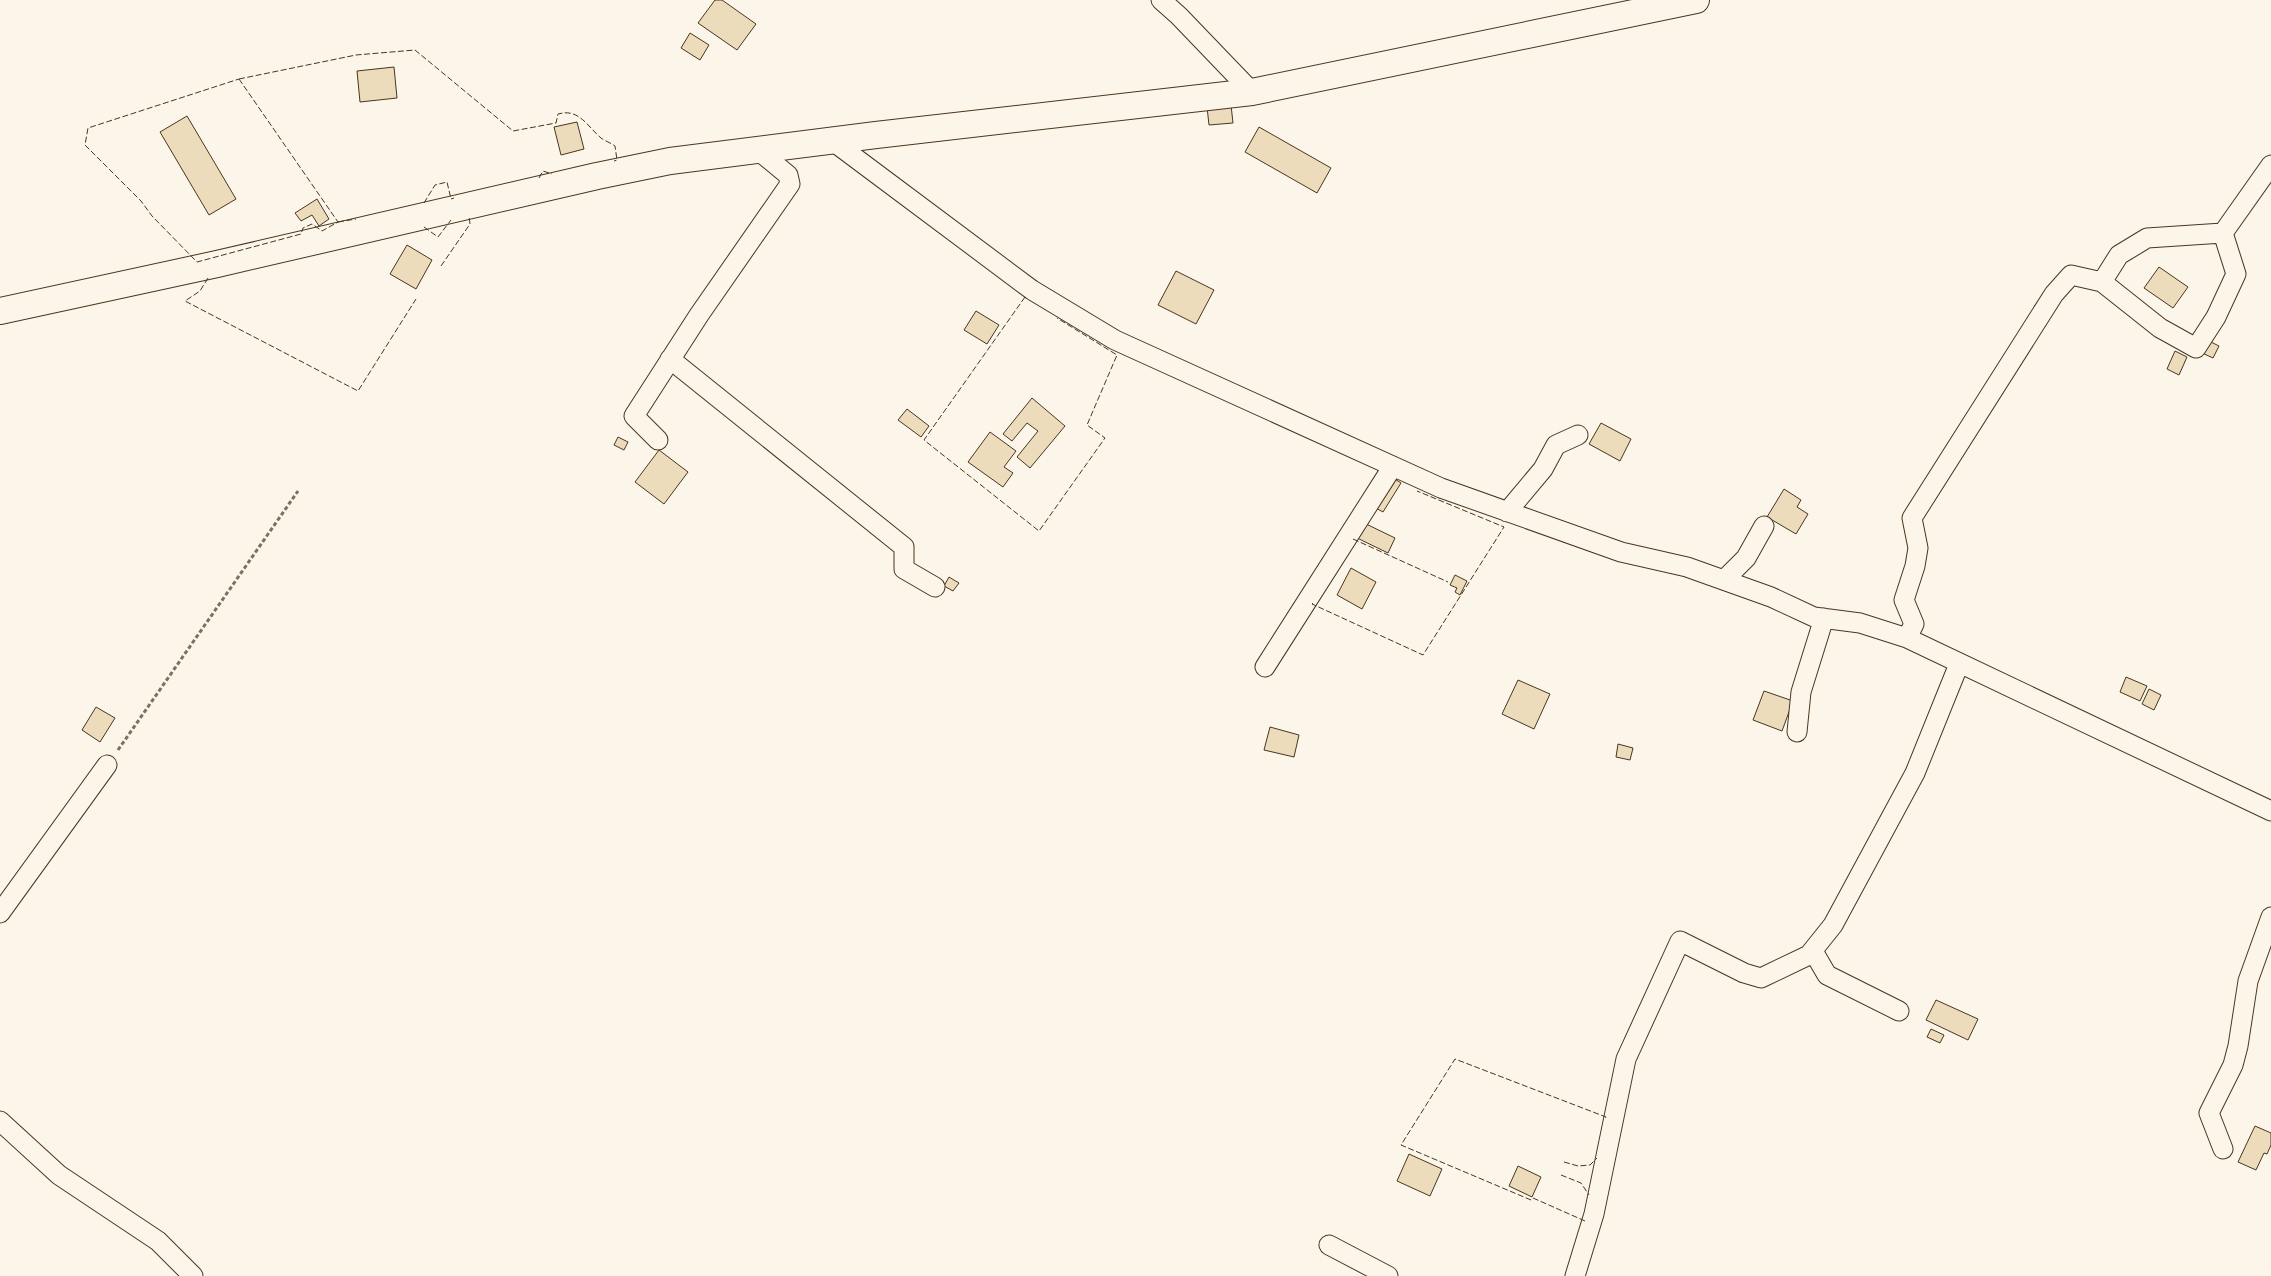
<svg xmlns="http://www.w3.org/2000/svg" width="2271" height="1276" font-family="Inter,sans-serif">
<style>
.building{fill:#ecdcbc;stroke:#4a3520}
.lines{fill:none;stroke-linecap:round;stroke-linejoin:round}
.street-casing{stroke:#4a3520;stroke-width:21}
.secondary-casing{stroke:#4a3520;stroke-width:28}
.path{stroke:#7f6f5c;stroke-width:3;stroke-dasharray:4 2.5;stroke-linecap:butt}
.street{stroke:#fbf6e9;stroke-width:19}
.secondary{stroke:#fbf6e9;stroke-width:26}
.fence{stroke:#4a3520;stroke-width:1;stroke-dasharray:6 2.5;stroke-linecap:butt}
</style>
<rect width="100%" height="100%" fill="#fbf6e9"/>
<path class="building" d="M 715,0 L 722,0 L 756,24 L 737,50 L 698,23 Z
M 690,33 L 709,45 L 700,60 L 681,48 Z
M 394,67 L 397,98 L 360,102 L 357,71 Z
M 1231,105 L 1233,123 L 1209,125 L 1207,107 Z
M 187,116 L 236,199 L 209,215 L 160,132 Z
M 577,122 L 584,149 L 561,155 L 554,127 Z
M 1259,127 L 1331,168 L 1317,193 L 1245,152 Z
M 317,199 L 329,219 L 319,226 L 312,215 L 301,221 L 295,213 Z
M 407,245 L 432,260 L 416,289 L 390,274 Z
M 2159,267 L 2188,287 L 2173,308 L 2144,288 Z
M 1176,271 L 1214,290 L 1196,324 L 1158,305 Z
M 976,311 L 999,325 L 987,344 L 964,330 Z
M 2207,340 L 2219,346 L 2213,358 L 2200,352 Z
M 2175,351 L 2187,357 L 2179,375 L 2167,369 Z
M 1032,398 L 1065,426 L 1030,468 L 1017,457 L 1038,431 L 1027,423 L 1012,441 L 1003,434 Z
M 907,409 L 929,426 L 921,437 L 898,420 Z
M 1601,423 L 1631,439 L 1620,461 L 1589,444 Z
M 990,432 L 1016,451 L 1004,467 L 1013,473 L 1003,487 L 968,462 Z
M 618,437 L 628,442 L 624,450 L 614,445 Z
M 659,450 L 688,472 L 664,504 L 635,482 Z
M 1392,477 L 1401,483 L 1383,512 L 1374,507 Z
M 1784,489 L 1801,500 L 1797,507 L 1808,514 L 1796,534 L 1767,517 Z
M 1362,522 L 1395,538 L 1388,553 L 1355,537 Z
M 1351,568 L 1376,582 L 1362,609 L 1337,595 Z
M 1455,575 L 1467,581 L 1460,595 L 1455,592 L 1457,588 L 1450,585 Z
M 949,577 L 959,583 L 953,591 L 944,586 Z
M 2126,677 L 2147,686 L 2140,701 L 2120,692 Z
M 1518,680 L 1550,694 L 1534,729 L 1502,714 Z
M 2149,689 L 2161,695 L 2154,710 L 2142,704 Z
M 1764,691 L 1793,701 L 1782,731 L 1753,720 Z
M 96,707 L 115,718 L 100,742 L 82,730 Z
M 1270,727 L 1299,735 L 1294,757 L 1264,750 Z
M 1618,744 L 1633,748 L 1630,760 L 1616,757 Z
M 1936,1000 L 1978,1019 L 1968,1040 L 1926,1020 Z
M 1931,1029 L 1944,1035 L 1940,1043 L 1927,1037 Z
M 2255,1126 L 2271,1133 L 2271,1145 L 2267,1154 L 2264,1153 L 2256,1170 L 2238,1162 Z
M 1409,1154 L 1442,1169 L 1430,1196 L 1397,1181 Z
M 1518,1166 L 1541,1177 L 1532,1197 L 1509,1186 Z"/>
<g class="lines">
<g class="street-casing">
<path id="street" d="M 1161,0 L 1179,16 L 1252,92
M 834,142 L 1032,290 L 1115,340 L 1441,488 L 1621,552 L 1687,567 L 1771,597 L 1814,617 L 1860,623 L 1907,638 L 2271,811
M 2102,282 L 2119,255 L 2147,238 L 2223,233 L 2271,165
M 670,359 L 904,547 L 904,569 L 935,587
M 658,440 L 634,416 L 699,315 L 790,184 L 788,175 L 759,151
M 1507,512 L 1543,469 L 1556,445 L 1578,435
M 1724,580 L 1746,558 L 1764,526
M 1907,638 L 1914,624 L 1904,600 L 1915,566 L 1918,548 L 1912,518 L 2054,294 L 2071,275 L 2102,282 L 2160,328 L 2196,348 L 2216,317 L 2236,274 L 2223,233
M 1265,667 L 1393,466
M 1797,732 L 1801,692 L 1824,618
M 0,913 L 107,765
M 1813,951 L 1827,975 L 1899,1011
M 0,1121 L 59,1175 L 158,1241 L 193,1276
M 2223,1149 L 2209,1113 L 2233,1065 L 2238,1046 L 2248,981 L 2271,917
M 1329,1245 L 1388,1276
M 1575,1276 L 1594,1214 L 1626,1059 L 1680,941 L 1744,973 L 1761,978 L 1809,955 L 1833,925 L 1915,773 L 1959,664"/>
</g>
<g class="secondary-casing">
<path id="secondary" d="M 0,311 L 217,264 L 597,176 L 670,161 L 876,135 L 1252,92 L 1696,0"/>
</g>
<path class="path" d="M 118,750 L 298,491"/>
<use href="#street" class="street"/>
<use href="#secondary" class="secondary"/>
<path class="fence" d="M 239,79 L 356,55 L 415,50 L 513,131 L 556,123 L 558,114 C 579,108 587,126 601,138 C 605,141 611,143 615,146 L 617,160 L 614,161
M 239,79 L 338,222 L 322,231 L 312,224 L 303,228 L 301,234 L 197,262 L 152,216 L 141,201 L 85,145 L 88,128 Z
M 539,178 L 543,171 L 552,174
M 424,203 L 435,185 L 447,182 L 451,199 L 454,198
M 338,222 L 356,219
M 424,227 L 438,237 L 451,220
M 441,266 L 470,224 L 469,216
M 208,278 L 200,291 L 185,301 L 358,391 L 416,299
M 1025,297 L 924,440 L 1039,531 L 1105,438 L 1087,425 L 1117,355 L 1057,318
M 1353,539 L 1448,582
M 1313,603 L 1312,604 L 1423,655 L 1504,527 L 1417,491
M 1564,1162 L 1578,1166 L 1590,1165 L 1597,1158
M 1561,1175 L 1581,1183 L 1589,1195
M 1585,1221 L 1533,1198 L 1531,1200 L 1401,1145 L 1455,1059 L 1606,1117 L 1605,1119"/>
</g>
</svg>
